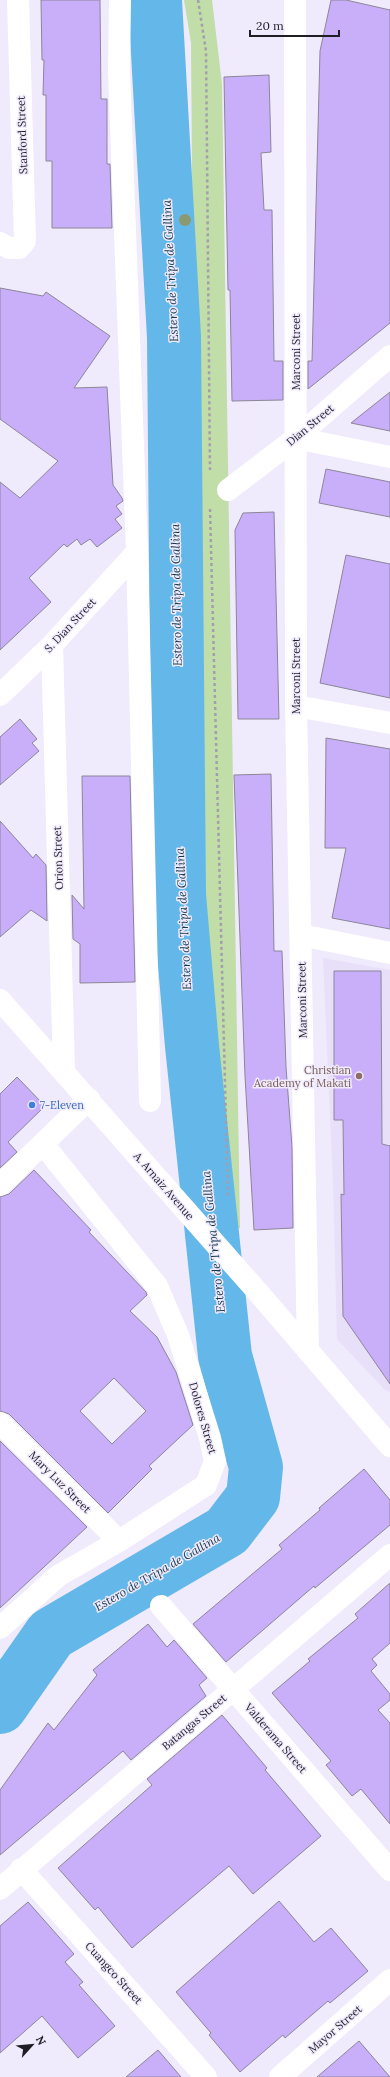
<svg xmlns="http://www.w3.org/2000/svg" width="390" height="2077" font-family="Lora,serif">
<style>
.built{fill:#e8dff9}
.green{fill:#c1dda8}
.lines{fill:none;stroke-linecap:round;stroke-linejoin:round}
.river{stroke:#64b8e9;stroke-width:54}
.building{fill:#c9affa;stroke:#8b8697;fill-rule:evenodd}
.path{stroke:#a39ead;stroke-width:2.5;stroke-dasharray:3 3;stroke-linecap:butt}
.pedestrian{stroke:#fff;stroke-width:22}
.minor{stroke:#fff;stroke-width:22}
.tertiary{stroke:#fff;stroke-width:22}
.secondary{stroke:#fff;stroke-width:22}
.tree{fill:#8a9972}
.education-dot{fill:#8d6e63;stroke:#f0eafd;stroke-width:1.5}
.shop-dot{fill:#3f7fe0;stroke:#f0eafd;stroke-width:1.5}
.labels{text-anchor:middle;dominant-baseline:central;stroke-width:3;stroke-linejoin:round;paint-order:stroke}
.street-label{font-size:11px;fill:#201e25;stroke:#f0eafd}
.education-label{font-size:11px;fill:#785e54;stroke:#f0eafd;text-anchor:end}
.shop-label{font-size:11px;fill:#366cbe;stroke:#f0eafd;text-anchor:start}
.water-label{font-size:12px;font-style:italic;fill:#12374b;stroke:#f0eafd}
</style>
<rect width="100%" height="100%" fill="#f0eafd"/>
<path class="built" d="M 323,958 L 390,970 L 390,1392 L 385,1390 L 337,1339 L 333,1182 Z"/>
<path class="green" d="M 184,0 L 212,0 L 222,84 L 240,1229 L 219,1206 C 197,818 194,431 191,43 Z"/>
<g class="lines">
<path class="river" d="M 0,1707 L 51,1634 L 227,1531 L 253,1497 L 256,1467 L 225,1356 L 192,1046 L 179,895 L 174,337 L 155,0"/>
</g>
<path class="building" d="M 41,0 L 100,0 L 101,99 L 107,99 L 107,164 L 110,164 L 112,228 L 52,228 L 52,161 L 46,161 L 46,95 L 43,95 L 44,60 L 42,60 Z
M 331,0 L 346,0 L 390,10 L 390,323 L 308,389 L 308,361 L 312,361 L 320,51 Z
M 269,75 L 271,152 L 261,153 L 264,210 L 272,210 L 274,361 L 283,361 L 283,400 L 232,401 L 230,290 L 228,290 L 224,77 Z
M 0,288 L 43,296 L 46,292 L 110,336 L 74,388 L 107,387 L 113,485 L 122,498 L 123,501 L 116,506 L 122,514 L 115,519 L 122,528 L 97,547 L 90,539 L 81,545 L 77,539 L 67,547 L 64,544 L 29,578 L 51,602 L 0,650 L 0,482 L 20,498 L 58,461 L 0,419 Z
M 390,392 L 390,431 L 351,423 Z
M 326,469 L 390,482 L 390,517 L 319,503 Z
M 274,512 L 279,719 L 238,719 L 235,530 L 243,513 Z
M 346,555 L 390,564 L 390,698 L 320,683 Z
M 20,719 L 37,739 L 32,743 L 39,751 L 0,785 L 0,737 Z
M 326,738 L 390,749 L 390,929 L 332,918 L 346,848 L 325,848 Z
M 271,774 L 274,951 L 282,951 L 286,1067 L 292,1147 L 293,1228 L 254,1230 L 245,1076 L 234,775 Z
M 82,776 L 130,776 L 135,982 L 80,983 L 80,944 L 73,939 L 72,895 L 84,909 Z
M 0,821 L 33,858 L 36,854 L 46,865 L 47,921 L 31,910 L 0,937 Z
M 334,971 L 381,971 L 382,1144 L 390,1146 L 390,1384 L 343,1316 L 341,1194 L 344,1195 L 343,1120 L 334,1120 Z
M 17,1077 L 45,1106 L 8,1142 L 17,1152 L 0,1168 L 0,1094 Z
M 34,1170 L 91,1230 L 89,1232 L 146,1292 L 147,1295 L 130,1311 L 157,1337 L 176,1372 L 193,1425 L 149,1466 L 152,1469 L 108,1513 L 9,1414 L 0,1411 L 0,1197 L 9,1194 ZM 114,1378 L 146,1411 L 112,1444 L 80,1411 Z
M 0,1441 L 87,1527 L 0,1608 Z
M 364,1469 L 390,1500 L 390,1525 L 315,1588 L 314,1586 L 226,1662 L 193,1624 L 282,1549 L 279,1545 L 320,1510 L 319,1508 Z
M 390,1583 L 390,1643 L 372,1659 L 377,1665 L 371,1671 L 390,1694 L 390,1700 L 378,1710 L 390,1723 L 390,1824 L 361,1789 L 352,1796 L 326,1765 L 331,1761 L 272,1693 L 310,1661 L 308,1659 L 358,1618 L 355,1614 Z
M 148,1624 L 167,1647 L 174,1640 L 207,1678 L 199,1685 L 206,1696 L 131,1760 L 123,1751 L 0,1855 L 0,1790 L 48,1723 L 54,1730 L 97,1675 L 93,1670 Z
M 222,1715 L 267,1768 L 265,1770 L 321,1836 L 253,1894 L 229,1866 L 132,1948 L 98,1907 L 95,1910 L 58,1868 L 152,1785 L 147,1779 Z
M 279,1901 L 314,1942 L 331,1928 L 368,1971 L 330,2003 L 328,2001 L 285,2038 L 283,2035 L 240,2072 L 209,2035 L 211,2033 L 176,1992 Z
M 28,1902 L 74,1954 L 65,1962 L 83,1982 L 79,1985 L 115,2026 L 78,2058 L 42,2016 L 0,2053 L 0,1926 Z
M 359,2041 L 390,2077 L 317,2077 Z
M 158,2050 L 181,2077 L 126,2077 Z"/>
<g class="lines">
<path class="path" d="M 198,0 L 206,51 L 210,470
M 210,509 L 228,1199"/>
<path class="pedestrian" d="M 120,0 L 119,72 L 137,552 L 150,1101"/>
<path class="minor" d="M 295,0 L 296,706 L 308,1351
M 0,243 L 9,248 L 19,248 L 25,241 L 18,0
M 296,438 L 390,457
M 228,490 L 296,438 L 390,356
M 52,645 L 64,1070
M 0,695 L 52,645 L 137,552
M 296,706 L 390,723
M 301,935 L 390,953
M 0,1423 L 119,1541
M 161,1606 L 390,1870
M 0,1628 L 58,1576 L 119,1541 L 206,1485 L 215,1461 L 210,1438 L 178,1335 L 157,1286 L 43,1144
M 21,1869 L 206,2077
M 0,1889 L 390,1555
M 280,2077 L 390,1980"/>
<path class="tertiary" d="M 0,1185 L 89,1099"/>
<path class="secondary" d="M 0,1000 L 256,1290 L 390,1446"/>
</g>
<circle class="tree" cx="185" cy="220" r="6"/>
<circle class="education-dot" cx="359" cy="1076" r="4"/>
<circle class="shop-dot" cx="32" cy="1105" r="4"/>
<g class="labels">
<g class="street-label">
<text transform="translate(22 135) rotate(-92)">Stanford Street</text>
<text transform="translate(296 352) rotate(-90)">Marconi Street</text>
<text transform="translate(310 425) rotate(-40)">Dian Street</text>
<text transform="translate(70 625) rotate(-47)">S. Dian Street</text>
<text transform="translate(296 676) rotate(-90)">Marconi Street</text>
<text transform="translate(58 858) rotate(-92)">Orion Street</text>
<text transform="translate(302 1000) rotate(-91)">Marconi Street</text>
<text transform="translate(164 1186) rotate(49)">A. Arnaiz Avenue</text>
<text transform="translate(203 1418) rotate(74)">Dolores Street</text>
<text transform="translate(60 1482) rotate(45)">Mary Luz Street</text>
<text transform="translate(194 1722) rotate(-40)">Batangas Street</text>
<text transform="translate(276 1738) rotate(49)">Valderama Street</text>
<text transform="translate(114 1973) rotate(48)">Cuangco Street</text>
<text transform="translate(335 2029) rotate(-41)">Mayor Street</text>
</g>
<g class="education-label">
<text x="351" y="1070">Christian<tspan x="351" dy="13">Academy of Makati</tspan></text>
</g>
<g class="shop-label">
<text x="40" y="1105">7-Eleven</text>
</g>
<g class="water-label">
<text transform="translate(170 271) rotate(-93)">Estero de Tripa de Gallina</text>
<text transform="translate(176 595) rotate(-91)">Estero de Tripa de Gallina</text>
<text transform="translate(183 919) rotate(-93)">Estero de Tripa de Gallina</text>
<text transform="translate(213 1242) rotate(-96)">Estero de Tripa de Gallina</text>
<text transform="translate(157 1572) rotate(-30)">Estero de Tripa de Gallina</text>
</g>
</g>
<g transform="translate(32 2045) rotate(63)" stroke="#f0eafd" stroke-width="3" paint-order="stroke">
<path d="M0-3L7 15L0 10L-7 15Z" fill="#201e25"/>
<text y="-6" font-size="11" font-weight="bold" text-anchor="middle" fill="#201e25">N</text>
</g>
<path d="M250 30v6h89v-6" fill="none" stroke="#201e25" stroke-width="2"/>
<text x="256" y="30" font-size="12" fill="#201e25" stroke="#f0eafd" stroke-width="3" paint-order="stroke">20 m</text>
</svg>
